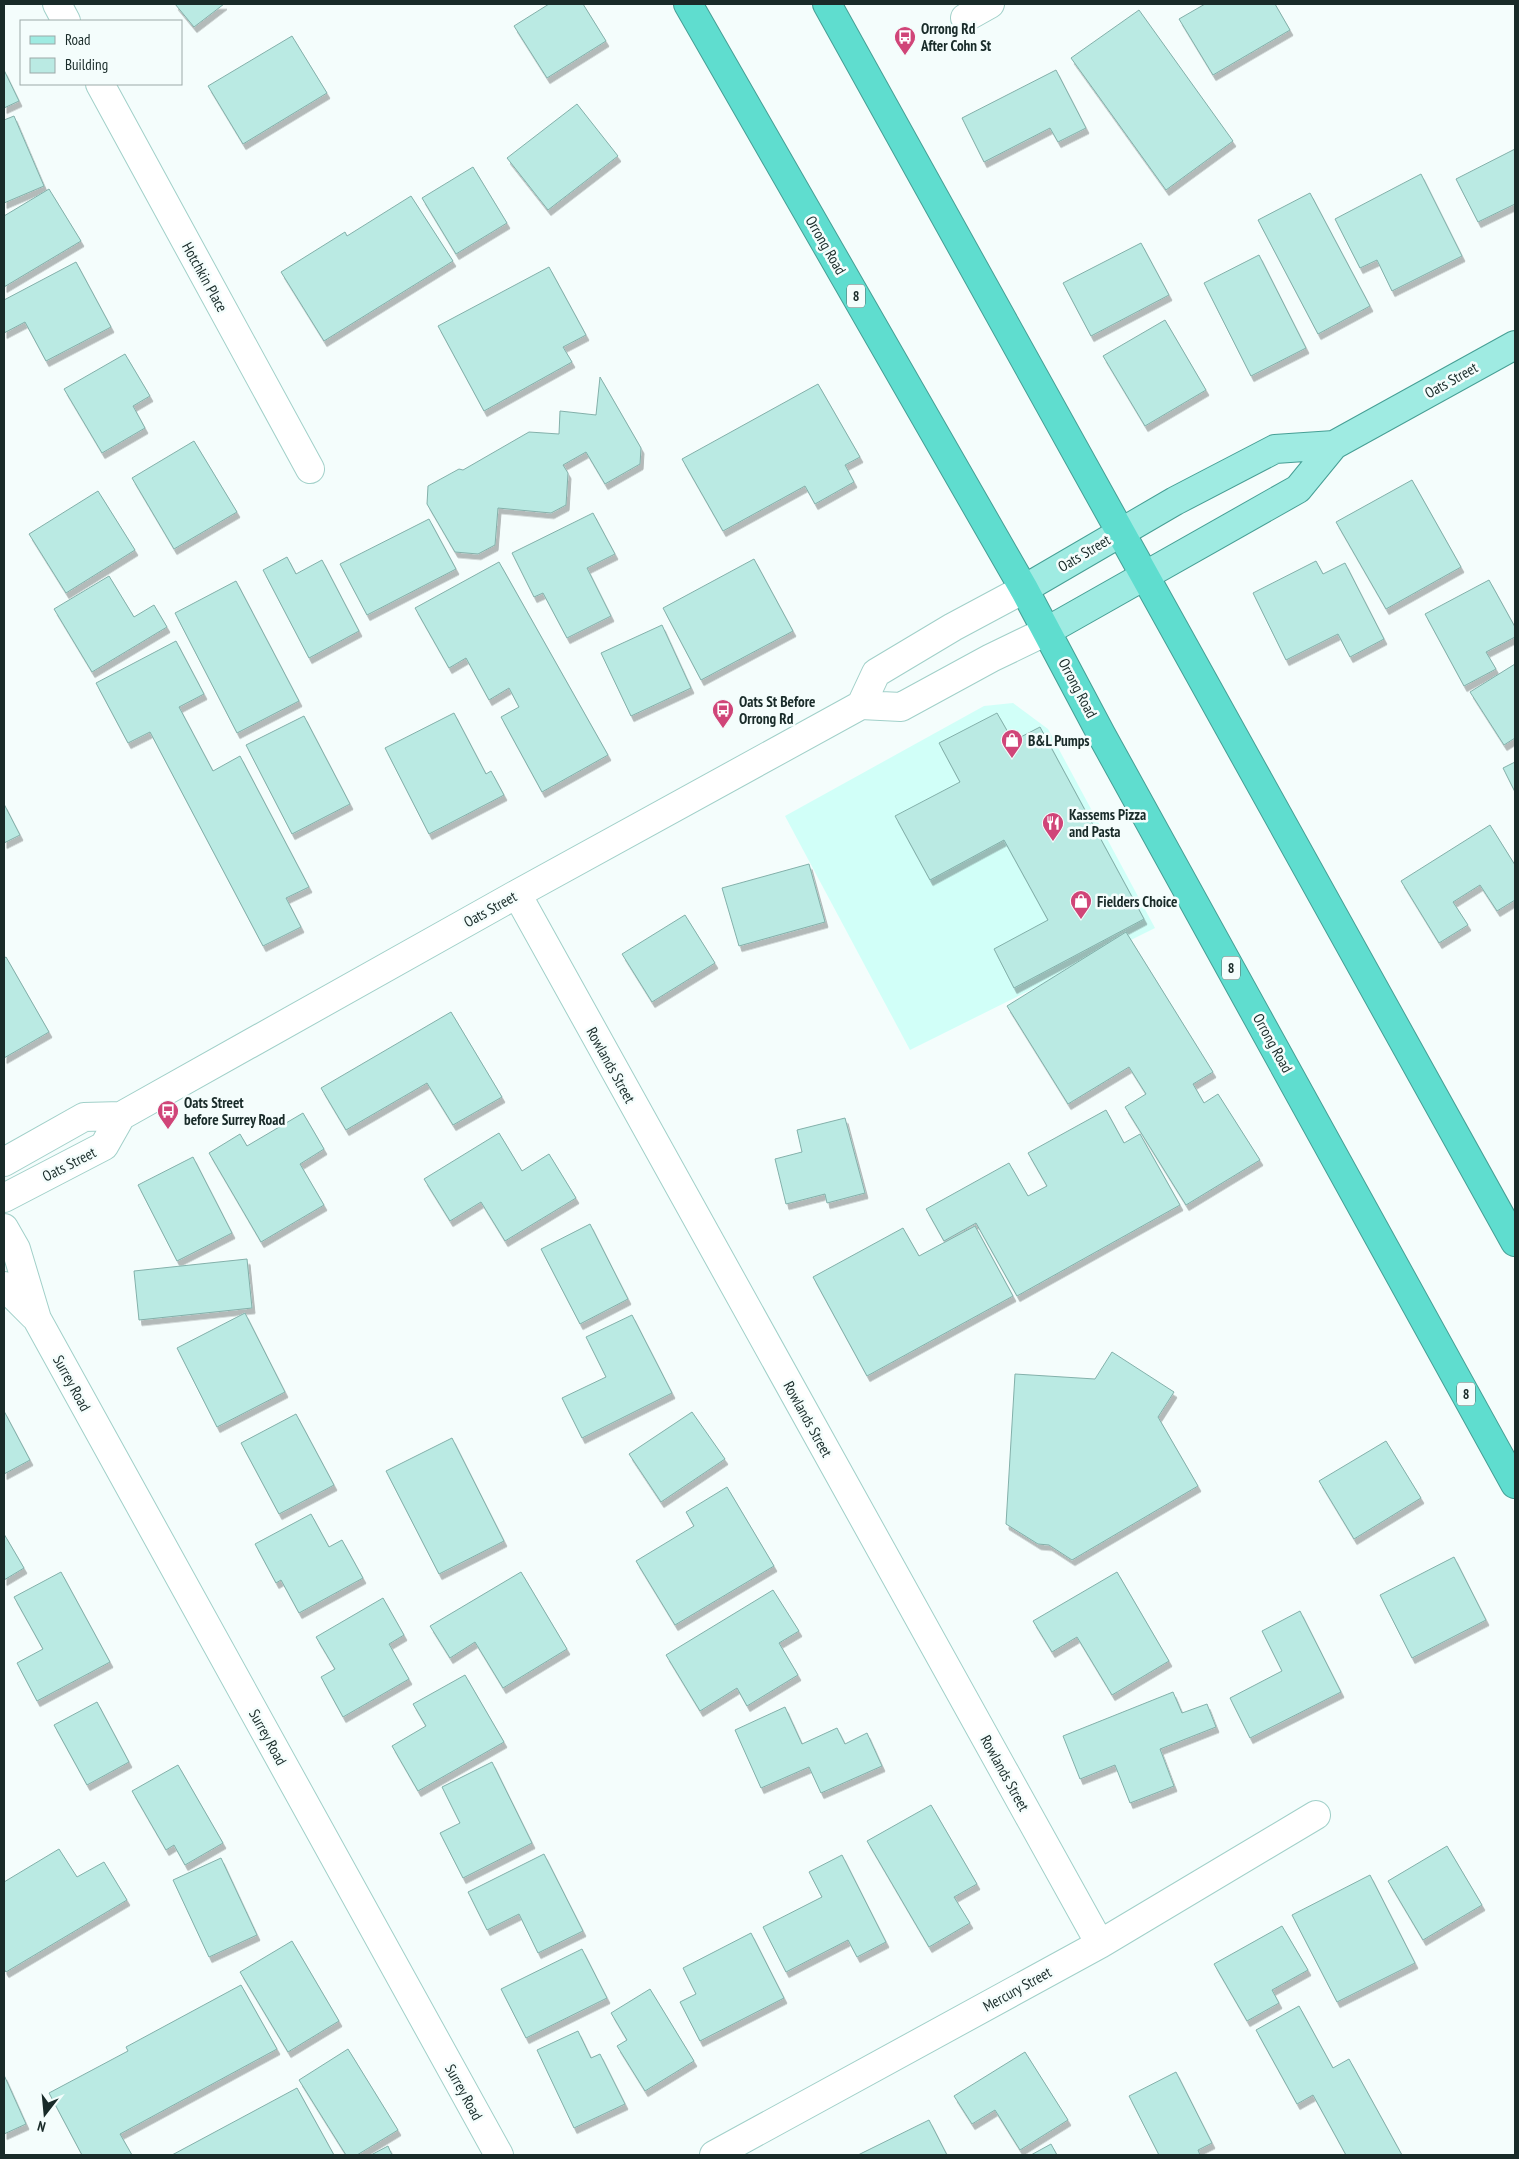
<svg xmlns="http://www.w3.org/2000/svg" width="1519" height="2159" font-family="'PT Sans Narrow',sans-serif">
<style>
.built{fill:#d1fff8}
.building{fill:#baeae3;stroke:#83b0aa;filter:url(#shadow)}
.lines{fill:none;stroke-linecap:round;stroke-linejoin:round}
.minor-casing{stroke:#a1d0c9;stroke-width:30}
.major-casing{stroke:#469f95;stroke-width:30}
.highway-casing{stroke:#469f95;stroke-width:30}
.minor{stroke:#fff;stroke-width:28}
.major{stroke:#9febe2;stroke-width:28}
.highway{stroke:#5fddcf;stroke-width:28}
.labels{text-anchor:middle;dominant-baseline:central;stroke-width:5;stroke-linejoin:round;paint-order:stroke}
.shield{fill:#f4fdfc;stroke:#5b6a68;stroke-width:1}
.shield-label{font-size:14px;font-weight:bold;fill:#192b29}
.poi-label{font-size:15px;font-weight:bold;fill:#192b29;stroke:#f4fdfc;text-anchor:start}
.street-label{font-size:15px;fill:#192b29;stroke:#f4fdfc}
</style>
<defs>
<filter id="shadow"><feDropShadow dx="3" dy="5.5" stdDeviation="0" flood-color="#0004"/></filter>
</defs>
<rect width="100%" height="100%" fill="#f4fdfc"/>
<path class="built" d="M 1013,703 L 1048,729 L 1155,928 L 910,1050 L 785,816 L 984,706 Z"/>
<path class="building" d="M 175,4 L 224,4 L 194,27 Z
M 549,4 L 583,4 L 606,41 L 547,78 L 514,26 Z
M 1205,4 L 1275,4 L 1290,30 L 1213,75 L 1179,19 Z
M 1139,10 L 1233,141 L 1166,190 L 1071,58 Z
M 292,36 L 327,93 L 243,144 L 208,86 Z
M 4,70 L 19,101 L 4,108 Z
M 1056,70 L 1086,128 L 1058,142 L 1050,128 L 984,162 L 962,118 Z
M 577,104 L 618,156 L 548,210 L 507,158 Z
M 14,116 L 44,186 L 4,203 L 4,120 Z
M 1515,149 L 1515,204 L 1478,222 L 1456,179 Z
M 473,167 L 507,223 L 456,254 L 422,198 Z
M 1421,174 L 1462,256 L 1392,291 L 1377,260 L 1360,268 L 1335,219 Z
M 49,189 L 81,241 L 4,287 L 4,216 Z
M 1310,193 L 1370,306 L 1318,334 L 1258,220 Z
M 411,196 L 453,261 L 324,341 L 281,272 L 345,232 L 347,236 Z
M 1141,243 L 1169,295 L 1091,336 L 1063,283 Z
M 1259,255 L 1306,348 L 1251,376 L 1204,283 Z
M 76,262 L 111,327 L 46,361 L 25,322 L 4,333 L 4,300 Z
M 549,267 L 586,335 L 563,347 L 572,362 L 484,411 L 438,326 Z
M 1165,320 L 1206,390 L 1145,426 L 1103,356 Z
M 125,354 L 150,396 L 133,406 L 145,428 L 102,453 L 64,389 Z
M 600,377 L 641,448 L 640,464 L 605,484 L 586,452 L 563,465 L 568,473 L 566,505 L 551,513 L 498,508 L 495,545 L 478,554 L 455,552 L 427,504 L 428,486 L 459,469 L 463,470 L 529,432 L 559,434 L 560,411 L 596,415 Z
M 818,384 L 860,457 L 845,465 L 854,482 L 815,504 L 805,486 L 723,531 L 682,459 Z
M 194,441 L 237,512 L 174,549 L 132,478 Z
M 1412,480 L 1461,567 L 1386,609 L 1336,522 Z
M 98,491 L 135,550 L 66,593 L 29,534 Z
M 593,513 L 615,554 L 587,568 L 611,616 L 567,638 L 543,593 L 534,597 L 512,553 Z
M 429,519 L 456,569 L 367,615 L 340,564 Z
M 287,557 L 296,574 L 322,560 L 359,631 L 309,658 L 263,570 Z
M 754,559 L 793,631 L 701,680 L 663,608 Z
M 1316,561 L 1323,574 L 1345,563 L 1384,639 L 1350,657 L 1338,634 L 1286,660 L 1253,593 Z
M 499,562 L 608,755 L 542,792 L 501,717 L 519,707 L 509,688 L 489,700 L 466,658 L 449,668 L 415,608 Z
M 109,576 L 134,617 L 154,605 L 167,627 L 92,672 L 54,609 Z
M 1489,580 L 1515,627 L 1515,637 L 1486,652 L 1496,669 L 1464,686 L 1425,614 Z
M 236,581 L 299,701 L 237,733 L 175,613 Z
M 662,625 L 691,688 L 631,716 L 601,653 Z
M 176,641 L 204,694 L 179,707 L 213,771 L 240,756 L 309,887 L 286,898 L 301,927 L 263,946 L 150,732 L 128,743 L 96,683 Z
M 1515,664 L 1515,738 L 1504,745 L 1470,692 Z
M 454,713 L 486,774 L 491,771 L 504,795 L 429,834 L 385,748 Z
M 997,713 L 1013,741 L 1040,727 L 1144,919 L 1014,988 L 994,949 L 1048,920 L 1004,840 L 930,880 L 895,816 L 960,782 L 939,743 Z
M 304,716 L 350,804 L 292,834 L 246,745 Z
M 1515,762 L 1515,792 L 1503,768 Z
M 4,804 L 20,835 L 4,843 Z
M 1490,825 L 1515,865 L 1515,900 L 1497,911 L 1480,885 L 1453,902 L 1468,925 L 1439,943 L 1401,881 Z
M 809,864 L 825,922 L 739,946 L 722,888 Z
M 685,915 L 715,963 L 652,1002 L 622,954 Z
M 1126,932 L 1213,1072 L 1193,1084 L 1204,1103 L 1218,1094 L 1260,1160 L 1186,1205 L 1125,1107 L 1146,1094 L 1129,1067 L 1068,1104 L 1007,1006 Z
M 6,957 L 49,1032 L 4,1058 L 4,958 Z
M 451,1012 L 502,1097 L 453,1125 L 427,1083 L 346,1130 L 321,1088 Z
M 1106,1110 L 1124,1143 L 1140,1134 L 1180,1205 L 1017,1296 L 976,1223 L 944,1241 L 926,1209 L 1009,1163 L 1028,1196 L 1047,1186 L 1028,1153 Z
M 303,1113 L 324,1149 L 300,1164 L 324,1205 L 261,1242 L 209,1153 L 240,1134 L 247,1146 Z
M 845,1118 L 865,1193 L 827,1203 L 825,1194 L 786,1204 L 775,1159 L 802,1152 L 797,1130 Z
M 499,1133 L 522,1171 L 549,1154 L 576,1198 L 505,1241 L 481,1202 L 450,1221 L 424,1179 Z
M 193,1157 L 232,1233 L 177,1261 L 138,1185 Z
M 590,1224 L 628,1299 L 580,1324 L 541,1249 Z
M 975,1226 L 1013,1296 L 867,1376 L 813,1277 L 903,1228 L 919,1256 Z
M 247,1259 L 252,1308 L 139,1320 L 134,1271 Z
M 245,1313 L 285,1392 L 217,1427 L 177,1348 Z
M 632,1315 L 672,1393 L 582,1438 L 562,1398 L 606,1377 L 586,1337 Z
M 1112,1352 L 1174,1392 L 1158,1417 L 1198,1486 L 1072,1560 L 1049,1545 L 1038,1544 L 1006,1524 L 1015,1374 L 1095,1379 Z
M 4,1411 L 30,1460 L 4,1474 Z
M 692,1412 L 725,1459 L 661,1502 L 629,1454 Z
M 296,1414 L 334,1485 L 279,1514 L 241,1443 Z
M 452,1438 L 504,1541 L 439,1574 L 386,1471 Z
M 1386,1441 L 1421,1498 L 1354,1539 L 1319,1481 Z
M 727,1487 L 774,1566 L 675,1625 L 636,1561 L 694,1526 L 686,1512 Z
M 311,1514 L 329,1547 L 342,1540 L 363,1578 L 299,1613 L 281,1580 L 276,1583 L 255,1544 Z
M 4,1534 L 24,1568 L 4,1580 Z
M 1454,1557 L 1486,1620 L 1412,1658 L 1380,1595 Z
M 61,1572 L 110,1662 L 37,1701 L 17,1663 L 43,1649 L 14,1597 Z
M 521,1572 L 567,1649 L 503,1688 L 475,1642 L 450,1658 L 430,1626 Z
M 1117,1572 L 1169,1661 L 1112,1695 L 1077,1637 L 1052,1652 L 1033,1621 Z
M 773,1590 L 799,1631 L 779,1643 L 798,1675 L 747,1706 L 737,1688 L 700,1711 L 666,1655 Z
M 383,1598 L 404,1635 L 389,1644 L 409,1679 L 343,1717 L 321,1677 L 335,1669 L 316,1637 Z
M 1300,1611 L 1341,1692 L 1250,1738 L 1230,1698 L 1282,1671 L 1262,1631 Z
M 465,1675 L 504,1742 L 418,1791 L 392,1746 L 426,1726 L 413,1704 Z
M 1173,1692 L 1182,1713 L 1207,1704 L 1216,1727 L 1160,1749 L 1174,1786 L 1130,1803 L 1115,1765 L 1080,1779 L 1063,1736 Z
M 97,1702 L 129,1762 L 87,1785 L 54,1725 Z
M 785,1707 L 802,1744 L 837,1728 L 845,1744 L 867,1733 L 882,1766 L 821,1793 L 809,1767 L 761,1788 L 735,1730 Z
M 492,1762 L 532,1843 L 463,1878 L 440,1833 L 460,1823 L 442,1787 Z
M 178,1765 L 223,1843 L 185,1865 L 174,1845 L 166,1850 L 132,1791 Z
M 931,1805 L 977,1884 L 954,1897 L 970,1923 L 929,1947 L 867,1841 Z
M 1447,1846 L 1482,1905 L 1423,1940 L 1388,1881 Z
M 59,1849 L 77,1877 L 104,1862 L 127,1900 L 6,1972 L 4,1969 L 4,1882 Z
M 544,1854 L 583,1931 L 538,1953 L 519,1914 L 487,1930 L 468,1892 Z
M 842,1855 L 886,1942 L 857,1957 L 848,1940 L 786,1972 L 763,1927 L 822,1897 L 809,1872 Z
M 221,1858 L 257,1935 L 209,1957 L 173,1880 Z
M 1370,1875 L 1415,1963 L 1337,2002 L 1292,1915 Z
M 1282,1926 L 1308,1970 L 1272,1990 L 1279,2003 L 1247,2021 L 1214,1964 Z
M 751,1933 L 784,1998 L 700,2041 L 680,2002 L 696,1994 L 683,1968 Z
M 292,1941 L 339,2021 L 288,2052 L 240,1972 Z
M 582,1949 L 607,1998 L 526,2038 L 501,1989 Z
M 241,1985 L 277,2049 L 120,2134 L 132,2155 L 82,2155 L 49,2093 L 128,2051 L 126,2047 Z
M 650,1989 L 694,2061 L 645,2091 L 617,2046 L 627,2040 L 611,2013 Z
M 1299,2006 L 1333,2068 L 1349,2059 L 1402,2155 L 1346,2155 L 1313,2095 L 1297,2104 L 1256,2030 Z
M 578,2031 L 591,2058 L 600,2054 L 625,2104 L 574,2128 L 537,2050 Z
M 348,2049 L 398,2130 L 357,2155 L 346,2155 L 299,2080 Z
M 1025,2052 L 1068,2120 L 1020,2150 L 995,2110 L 972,2124 L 954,2096 Z
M 1176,2072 L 1212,2143 L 1198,2150 L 1200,2155 L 1159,2155 L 1129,2096 Z
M 4,2075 L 26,2124 L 4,2134 Z
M 297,2088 L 334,2155 L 172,2155 Z
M 929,2120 L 947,2155 L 858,2155 Z
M 1051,2144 L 1057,2155 L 1031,2155 Z
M 388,2146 L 392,2155 L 371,2155 Z"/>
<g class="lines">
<g class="minor-casing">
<path id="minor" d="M 57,4 L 66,21
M 965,18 L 990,4
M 100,84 L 310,469
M 861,705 L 876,673 L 953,627 L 1024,589
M 517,894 L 1100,1944
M 4,1162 L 84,1117 L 121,1116 L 517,894 L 861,705 L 901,707 L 991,658 L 1047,631
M 4,1198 L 104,1146 L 121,1116
M 4,1228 L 16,1249 L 37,1319 L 499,2155
M 4,1286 L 34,1316
M 714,2155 L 1100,1944 L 1316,1815"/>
</g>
<g class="major-casing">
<path id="major" d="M 1024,589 L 1175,501 L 1275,449 L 1334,445
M 1047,631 L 1298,489 L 1334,445 L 1515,345"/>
</g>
<g class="highway-casing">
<path id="highway" d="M 688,4 L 1024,589 L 1101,734 L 1515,1484
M 827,4 L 1515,1242"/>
</g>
<use href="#minor" class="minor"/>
<use href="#major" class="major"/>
<use href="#highway" class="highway"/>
</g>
<defs>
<g id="bus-pin" transform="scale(1.125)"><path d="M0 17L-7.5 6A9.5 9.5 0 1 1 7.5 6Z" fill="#d04578" stroke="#f4fdfc"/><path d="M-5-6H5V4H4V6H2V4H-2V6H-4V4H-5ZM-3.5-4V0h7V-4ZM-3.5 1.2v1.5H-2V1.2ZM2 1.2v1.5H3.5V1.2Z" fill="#fff"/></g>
<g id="shop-pin" transform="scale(1.125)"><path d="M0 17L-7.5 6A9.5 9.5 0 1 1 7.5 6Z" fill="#d04578" stroke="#f4fdfc"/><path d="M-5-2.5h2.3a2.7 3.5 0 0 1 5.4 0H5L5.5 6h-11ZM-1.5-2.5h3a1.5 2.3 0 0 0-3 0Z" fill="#fff"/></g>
<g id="restaurant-pin" transform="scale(1.125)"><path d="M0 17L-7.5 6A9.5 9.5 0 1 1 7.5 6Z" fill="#d04578" stroke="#f4fdfc"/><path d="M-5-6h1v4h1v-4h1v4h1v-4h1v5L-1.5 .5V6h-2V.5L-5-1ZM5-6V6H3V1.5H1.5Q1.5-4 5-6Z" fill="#fff"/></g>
</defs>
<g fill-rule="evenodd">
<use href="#bus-pin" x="905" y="37"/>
<use href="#bus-pin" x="723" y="710"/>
<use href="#shop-pin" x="1012" y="740"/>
<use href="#restaurant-pin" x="1053" y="823"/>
<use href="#shop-pin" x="1081" y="901"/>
<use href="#bus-pin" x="168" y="1111"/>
</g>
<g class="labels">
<g class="shield">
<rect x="847" y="284.5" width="18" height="23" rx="4"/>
<rect x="1222" y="956.5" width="18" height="23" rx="4"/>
<rect x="1457" y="1382.5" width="18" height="23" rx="4"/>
</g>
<g class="shield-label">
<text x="856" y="296">8</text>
<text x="1231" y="968">8</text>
<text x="1466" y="1394">8</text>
</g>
<g class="poi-label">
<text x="921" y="28">Orrong Rd<tspan x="921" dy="17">After Cohn St</tspan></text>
<text x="739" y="701">Oats St Before<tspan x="739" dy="17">Orrong Rd</tspan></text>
<text x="1028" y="740">B&amp;L Pumps</text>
<text x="1069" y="814">Kassems Pizza<tspan x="1069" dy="17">and Pasta</tspan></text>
<text x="1097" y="901">Fielders Choice</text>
<text x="184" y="1102">Oats Street<tspan x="184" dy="17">before Surrey Road</tspan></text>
</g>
<g class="street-label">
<text transform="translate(826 245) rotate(60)">Orrong Road</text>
<text transform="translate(205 277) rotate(61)">Hotchkin Place</text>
<text transform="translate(1451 380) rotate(-29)">Oats Street</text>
<text transform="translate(1084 553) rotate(-31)">Oats Street</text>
<text transform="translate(1078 688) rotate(62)">Orrong Road</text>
<text transform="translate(490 909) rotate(-29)">Oats Street</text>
<text transform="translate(1273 1043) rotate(61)">Orrong Road</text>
<text transform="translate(611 1065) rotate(61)">Rowlands Street</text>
<text transform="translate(69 1164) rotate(-27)">Oats Street</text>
<text transform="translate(72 1383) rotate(61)">Surrey Road</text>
<text transform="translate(808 1419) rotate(61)">Rowlands Street</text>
<text transform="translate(268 1737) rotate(61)">Surrey Road</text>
<text transform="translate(1005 1773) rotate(61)">Rowlands Street</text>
<text transform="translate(1017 1989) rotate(-29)">Mercury Street</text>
<text transform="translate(464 2092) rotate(61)">Surrey Road</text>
</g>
</g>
<rect width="1519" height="2159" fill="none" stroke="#192b29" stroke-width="10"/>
<rect x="20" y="20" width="162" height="65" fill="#f4fdfc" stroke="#9ca9a8"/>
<rect x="30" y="36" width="25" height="8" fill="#9febe2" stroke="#9ca9a8"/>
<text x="65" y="45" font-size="15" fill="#192b29">Road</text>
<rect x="30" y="58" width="25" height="15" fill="#baeae3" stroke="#9ca9a8"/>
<text x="65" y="70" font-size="15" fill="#192b29">Building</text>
<g transform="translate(45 2114) rotate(196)" stroke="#f4fdfc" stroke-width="4" paint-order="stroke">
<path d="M0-4L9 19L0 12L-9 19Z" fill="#192b29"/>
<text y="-8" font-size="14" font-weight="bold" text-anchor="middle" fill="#192b29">N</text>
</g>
</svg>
